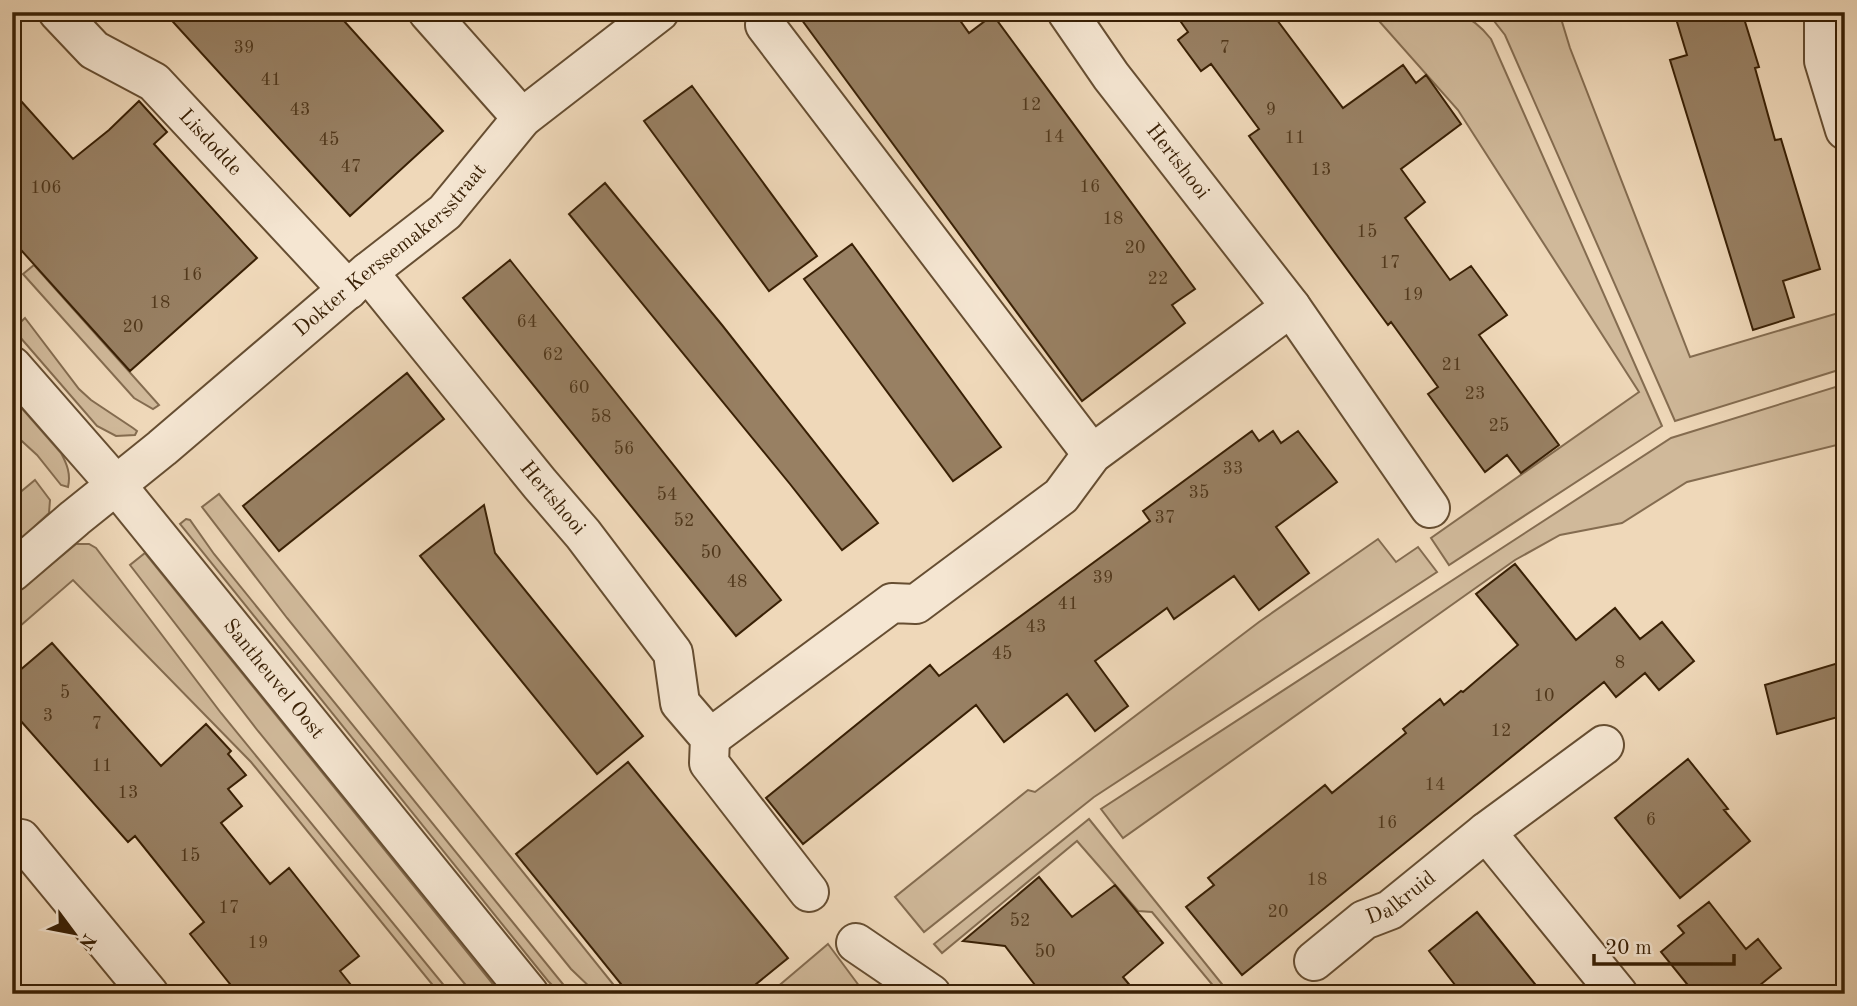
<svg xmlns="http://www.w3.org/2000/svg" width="1857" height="1006" font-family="'Old Standard TT',serif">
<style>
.green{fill:#d0b99a;stroke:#846c50;stroke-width:2}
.building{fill:#988063;stroke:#392005;stroke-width:2}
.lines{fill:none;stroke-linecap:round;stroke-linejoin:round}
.minor-casing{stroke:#664e32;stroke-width:42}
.minor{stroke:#f5e6d2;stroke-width:38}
.labels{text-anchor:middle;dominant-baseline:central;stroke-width:7;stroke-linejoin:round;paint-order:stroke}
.number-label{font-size:18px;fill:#51381c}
.street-label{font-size:21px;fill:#392005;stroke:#f5e6d2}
</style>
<rect width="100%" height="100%" fill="#efd8b9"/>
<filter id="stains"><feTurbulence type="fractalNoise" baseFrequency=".00286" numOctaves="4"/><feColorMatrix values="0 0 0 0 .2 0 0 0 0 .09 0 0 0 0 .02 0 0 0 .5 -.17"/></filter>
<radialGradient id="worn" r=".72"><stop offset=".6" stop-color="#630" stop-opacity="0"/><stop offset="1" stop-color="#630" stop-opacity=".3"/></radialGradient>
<path class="green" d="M 1371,12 L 1456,12 C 1471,18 1481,26 1491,39 L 1662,426 L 1449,565 L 1431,538 L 1639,392 L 1458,110 Z
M 1487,12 L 1559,12 L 1570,48 L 1690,357 L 1845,311 L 1845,368 L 1675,421 L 1505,35 Z
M 34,265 L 159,405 L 153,409 L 134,398 L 23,274 Z
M 25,318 L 79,389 L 91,400 L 133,428 L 137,431 L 135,435 L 116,436 L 97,426 L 13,329 Z
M 1845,384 L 1845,443 L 1687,482 L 1622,523 L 1560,535 L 1515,560 L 1123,838 L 1101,809 L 1671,438 Z
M 12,397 L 61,453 C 67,464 71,474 68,487 L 61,485 L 37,455 L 12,432 Z
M 35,480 L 50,500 L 49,513 L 18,542 L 12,535 L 12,499 Z
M 219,494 L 621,994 L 597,994 L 571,969 L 287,618 L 202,507 Z
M 186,519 L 190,520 L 214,554 L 571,994 L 561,994 L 548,981 L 180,524 Z
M 1378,539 L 1396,562 L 1418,547 L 1437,572 L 1094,797 L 924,932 L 895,897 L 1028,790 L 1035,792 L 1259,622 Z
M 76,544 L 89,544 L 96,548 L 221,713 L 451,994 L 440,994 L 251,762 L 73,580 L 12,633 L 12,597 Z
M 145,553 L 501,994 L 473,994 L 258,731 L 130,565 Z
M 1089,819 L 1230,994 L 1220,994 L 1152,912 L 1138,911 L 1077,841 L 942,953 L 934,944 Z
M 828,944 L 860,987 L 852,994 L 769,994 Z"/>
<path class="building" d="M 164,12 L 336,12 L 443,131 L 350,216 Z
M 796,12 L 954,12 L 969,33 L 993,15 L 1195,289 L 1172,305 L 1185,323 L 1082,401 Z
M 1174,12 L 1271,12 L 1343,108 L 1403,65 L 1416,83 L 1426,75 L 1461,124 L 1401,169 L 1425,202 L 1405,218 L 1450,280 L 1471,266 L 1507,315 L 1479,335 L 1559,445 L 1521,473 L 1507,455 L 1485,472 L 1428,394 L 1438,387 L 1391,322 L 1388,325 L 1249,136 L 1259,129 L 1211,64 L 1201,71 L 1178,40 L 1188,32 Z
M 1674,12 L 1742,12 L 1759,67 L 1755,68 L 1775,140 L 1781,139 L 1820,269 L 1783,281 L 1794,317 L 1753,330 L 1670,60 L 1687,55 Z
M 692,86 L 817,256 L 769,291 L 644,121 Z
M 12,91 L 73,159 L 109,130 L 139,101 L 167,132 L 154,144 L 257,258 L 130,371 L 12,240 Z
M 605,183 L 722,325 L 878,523 L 842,550 L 790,484 L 569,214 Z
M 852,244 L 1001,447 L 953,481 L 804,279 Z
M 510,260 L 781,600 L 736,636 L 463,298 Z
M 407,373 L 444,419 L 279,551 L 243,506 Z
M 1252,431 L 1259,441 L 1273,431 L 1281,443 L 1298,431 L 1337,482 L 1276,527 L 1309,573 L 1259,610 L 1234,576 L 1174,619 L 1167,608 L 1095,661 L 1128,706 L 1095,731 L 1067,694 L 1004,742 L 976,705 L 803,844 L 766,798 L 930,665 L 939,676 L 1150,521 L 1143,511 Z
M 484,505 L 495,553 L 643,736 L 597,774 L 420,556 Z
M 1515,564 L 1576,640 L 1615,608 L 1640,639 L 1662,622 L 1694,661 L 1659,690 L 1645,673 L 1616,697 L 1604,682 L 1242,975 L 1186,907 L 1214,885 L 1208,878 L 1325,785 L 1332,793 L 1406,733 L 1403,729 L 1440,699 L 1444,705 L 1461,691 L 1463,692 L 1518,645 L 1476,594 Z
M 52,643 L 161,766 L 206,724 L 231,751 L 228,754 L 246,775 L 228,789 L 242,806 L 221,823 L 270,884 L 289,868 L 359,956 L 340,971 L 358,994 L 238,994 L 190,934 L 204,922 L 135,836 L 128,842 L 12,711 L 12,677 Z
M 1845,661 L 1845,715 L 1777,734 L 1765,685 Z
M 1688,759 L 1728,809 L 1724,810 L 1750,841 L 1680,898 L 1615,818 Z
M 628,762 L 788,958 L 744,994 L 629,994 L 516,854 Z
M 1039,877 L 1072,917 L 1115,885 L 1163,943 L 1123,977 L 1137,994 L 1042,994 L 1005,946 L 963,941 Z
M 1709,902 L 1746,949 L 1758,939 L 1781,968 L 1749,994 L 1695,994 L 1661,952 L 1684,933 L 1678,926 Z
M 1477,912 L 1506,948 L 1543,994 L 1462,994 L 1429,951 Z"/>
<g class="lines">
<g class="minor-casing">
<g id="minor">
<path id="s1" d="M 58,12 L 94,50 L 154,82 L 348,290"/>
<path d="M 428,12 L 522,118"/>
<path id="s2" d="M 1067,12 L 1111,76 L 1291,307 L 1430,508"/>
<path d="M 1824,12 L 1824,61 L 1845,130"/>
<path d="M 765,25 L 1092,454"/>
<path id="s3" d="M 368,272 L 540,484 L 583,534 L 673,653 L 680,703 L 710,738 L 709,763 L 809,892"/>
<path id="s4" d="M 12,366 L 117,486 L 529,994"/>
<path id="s5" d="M 12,572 L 75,518 L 162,448 L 368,272 L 445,212 L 522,118 L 659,12"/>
<path d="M 710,738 L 892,603 L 916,604 L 1061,496 L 1092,454 L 1291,307"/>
<path d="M 1486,832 L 1618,994"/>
<path d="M 12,838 L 21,839 L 149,994"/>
<path d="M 856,943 L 931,994"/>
<path id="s6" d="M 1314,961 L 1364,920 L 1390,910 L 1486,832 L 1604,745"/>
</g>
</g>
<use href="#minor" class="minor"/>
</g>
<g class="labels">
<g class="number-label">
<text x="244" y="48">39</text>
<text x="1225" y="48">7</text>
<text x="271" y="80">41</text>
<text x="1031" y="105">12</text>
<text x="300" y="110">43</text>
<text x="1271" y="110">9</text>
<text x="1054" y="137">14</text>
<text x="1295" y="138">11</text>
<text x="329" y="140">45</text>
<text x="351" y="167">47</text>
<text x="1321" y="170">13</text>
<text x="1090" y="187">16</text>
<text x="46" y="188">106</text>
<text x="1113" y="219">18</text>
<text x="1367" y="232">15</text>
<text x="1135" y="248">20</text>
<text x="1390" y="263">17</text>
<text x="192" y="275">16</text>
<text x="1158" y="279">22</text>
<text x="1413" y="295">19</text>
<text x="160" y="303">18</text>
<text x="527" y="322">64</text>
<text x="133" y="327">20</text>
<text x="553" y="355">62</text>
<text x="1452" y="365">21</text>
<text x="579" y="388">60</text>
<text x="1475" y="394">23</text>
<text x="601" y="417">58</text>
<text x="1499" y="426">25</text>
<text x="624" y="449">56</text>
<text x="1233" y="469">33</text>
<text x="1199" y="493">35</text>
<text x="667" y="495">54</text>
<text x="1165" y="518">37</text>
<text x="684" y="521">52</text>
<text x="711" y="553">50</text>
<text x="1103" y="578">39</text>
<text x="737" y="582">48</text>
<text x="1068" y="604">41</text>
<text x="1036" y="627">43</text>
<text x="1002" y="654">45</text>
<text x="1620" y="663">8</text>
<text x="65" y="693">5</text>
<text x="1544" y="696">10</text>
<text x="48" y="716">3</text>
<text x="97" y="724">7</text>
<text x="1501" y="731">12</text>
<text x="102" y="766">11</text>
<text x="1435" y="785">14</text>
<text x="128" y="793">13</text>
<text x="1651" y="820">6</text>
<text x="1387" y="823">16</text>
<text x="190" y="856">15</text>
<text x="1317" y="880">18</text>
<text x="229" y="908">17</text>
<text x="1278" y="912">20</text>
<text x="1020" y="921">52</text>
<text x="258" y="943">19</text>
<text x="1045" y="952">50</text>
</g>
<g class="street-label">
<text stroke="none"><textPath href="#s1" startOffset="203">Lisdodde</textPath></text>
<text stroke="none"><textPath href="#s2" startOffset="186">Hertshooi</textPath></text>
<text stroke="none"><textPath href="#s5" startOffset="497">Dokter Kerssemakersstraat</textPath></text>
<text stroke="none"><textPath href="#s3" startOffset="292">Hertshooi</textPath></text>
<text stroke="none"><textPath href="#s4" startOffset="408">Santheuvel Oost</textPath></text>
<text stroke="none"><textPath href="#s6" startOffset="108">Dalkruid</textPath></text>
</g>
</g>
<rect width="1857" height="1006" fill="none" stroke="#efd8b9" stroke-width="42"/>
<rect x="14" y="14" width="1829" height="978" fill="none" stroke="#392005" stroke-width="3.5"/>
<rect x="21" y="21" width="1815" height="964" fill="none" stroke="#392005" stroke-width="2"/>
<g transform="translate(74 933) rotate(122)" stroke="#f5e6d2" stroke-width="5" paint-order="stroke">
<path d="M0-5L12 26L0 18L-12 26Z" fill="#392005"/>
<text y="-10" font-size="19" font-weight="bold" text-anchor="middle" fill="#392005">N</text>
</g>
<path d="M1594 954v10h140v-10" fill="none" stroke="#392005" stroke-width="3.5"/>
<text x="1605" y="954" font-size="21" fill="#392005" stroke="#f5e6d2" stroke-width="5" paint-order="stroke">20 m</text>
<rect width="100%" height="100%" filter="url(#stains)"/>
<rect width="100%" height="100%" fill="url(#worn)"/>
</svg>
